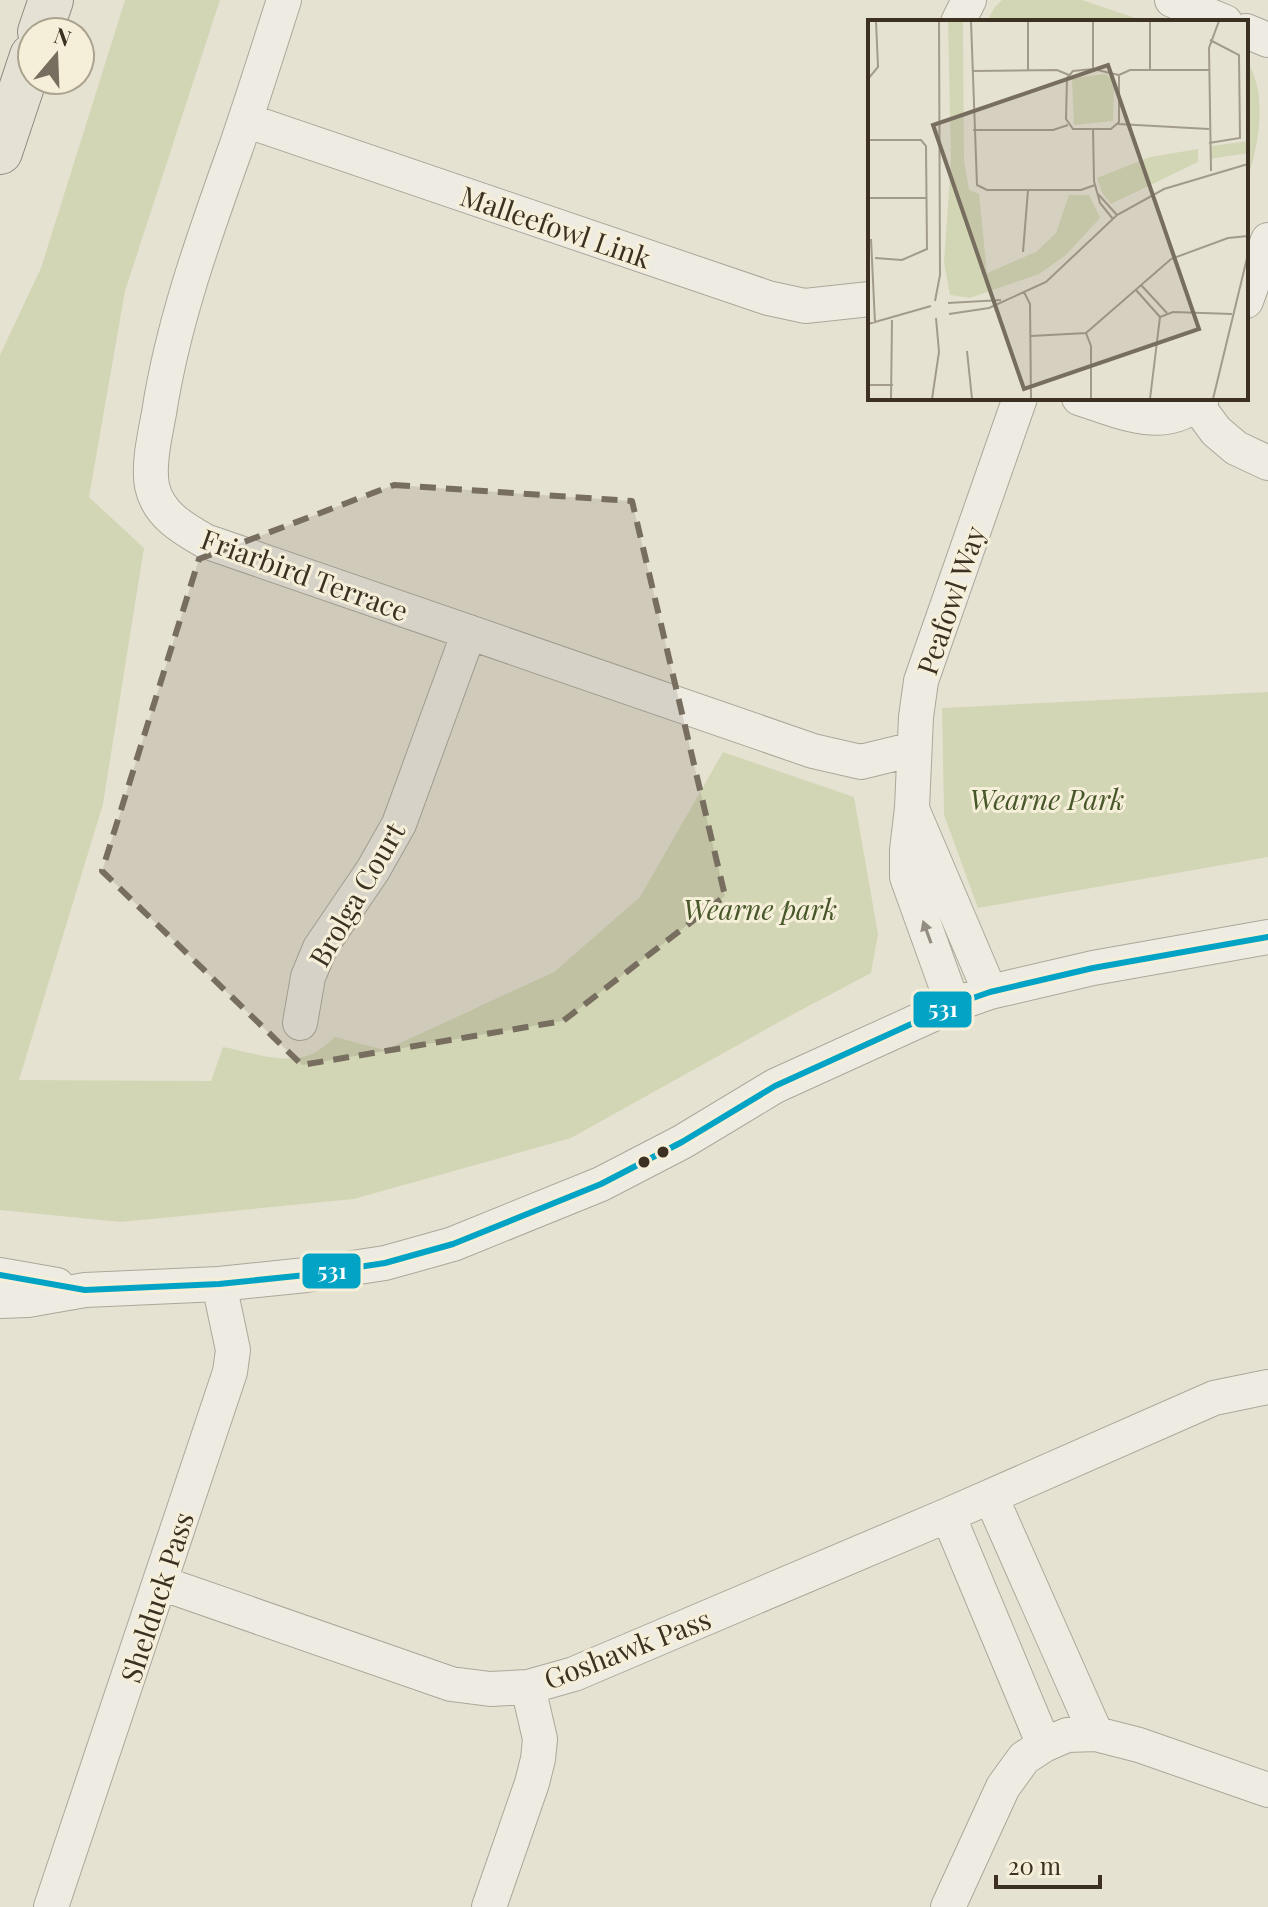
<svg xmlns="http://www.w3.org/2000/svg" width="1268" height="1907" font-family="'Playfair Display',serif">
<style>
.park{fill:#d3d6b5}
.lines{fill:none;stroke-linecap:round;stroke-linejoin:round}
.minor-casing{stroke:#aca79a;stroke-width:36}
.major-casing{stroke:#918c81;stroke-width:46}
.minor{stroke:#eeebe3;stroke-width:34}
.major{stroke:#e5e1d5;stroke-width:44}
.bus-1-casing{stroke:#f5efd9;stroke-width:12}
.bus-1{stroke:#03a3c5;stroke-width:6}
.oneway{fill:#948e82}
.marked{fill:#776e5f;fill-opacity:0.2;stroke:#776e5f;stroke-width:6;stroke-dasharray:16 10;stroke-linejoin:round}
.bus-dot{fill:#3b3021;stroke:#f5efd9;stroke-width:3}
.labels{text-anchor:middle;dominant-baseline:central;stroke-width:6;stroke-linejoin:round;paint-order:stroke}
.street-label{font-size:28px;fill:#3b3021;stroke:#f5efd9}
.park-label{font-size:28px;font-style:italic;fill:#485729;stroke:#f5efd9}
.inset-road{fill:none;stroke:#a29b8b;stroke-width:2}
.view{fill:#776e5f;fill-opacity:0.15;stroke:#776e5f;stroke-width:4}
.inset-edge{fill:none;stroke:#3b3021;stroke-width:4}
.line-badge{stroke:#f5efd9;stroke-width:3}
.badge-label{font-size:22px;text-anchor:middle;font-weight:bold;fill:#fff}
</style>
<rect width="100%" height="100%" fill="#e6e2d2"/>
<path class="park" d="M 125,0 L 220,0 L 125,291 L 89,497 L 144,548 L 103,804 L 19,1080 L 211,1081 L 223,1047 C 251,1052 287,1066 314,1053 C 321,1049 328,1043 335,1037 L 385,1050 L 554,972 L 640,897 L 723,752 L 854,797 L 878,934 L 871,973 L 788,1017 L 571,1138 L 354,1199 L 121,1222 L 0,1210 L 0,355 L 41,268 Z
M 1002,0 L 1082,0 L 1147,22 L 987,22 L 994,8 Z
M 1246,60 C 1268,91 1260,143 1246,183 Z
M 1268,692 L 1268,857 L 978,908 L 944,815 L 942,708 Z"/>
<g class="lines">
<g class="minor-casing">
<path id="minor" d="M 284,0 C 268,50 252,101 235,150 C 204,237 173,322 159,413 C 155,435 148,464 152,486 C 158,514 182,528 205,541 L 813,751 L 861,762 L 914,749
M 1172,0 L 1225,22
M 958,22 L 969,0
M 1246,31 L 1268,40
M 245,120 L 768,298 L 805,306 L 870,299
M 1246,301 L 1268,240
M 1079,398 C 1120,411 1167,435 1202,398
M 1196,404 L 1216,431 L 1236,448 L 1268,463
M 912,809 L 990,992
M 953,1005 L 907,877 L 907,850 L 912,808 L 916,717 L 921,681 L 1020,398
M 300,1023 L 308,977 L 320,948 L 373,870 L 399,824 L 469,632
M 0,1275 L 57,1285
M 0,1301 L 28,1300 L 85,1290 L 219,1284 L 306,1275 L 385,1263 L 453,1244 L 601,1184 L 682,1142 L 775,1086 L 953,1005 L 990,992 L 1093,968 L 1268,937
M 991,1497 L 1096,1734
M 948,1515 L 1044,1745
M 161,1583 L 451,1684 L 490,1689 L 528,1687 L 574,1674 L 948,1515 L 1214,1398 L 1268,1387
M 51,1907 L 230,1372 L 233,1350 L 219,1284
M 489,1907 L 532,1783 L 538,1759 L 540,1739 L 528,1687
M 948,1907 L 1003,1787 L 1024,1758 L 1044,1745 L 1067,1735 L 1096,1734 L 1139,1745 L 1268,1790"/>
</g>
<g class="major-casing">
<path id="major" d="M 40,32 L 51,0
M 0,152 L 32,56"/>
</g>
<use href="#minor" class="minor"/>
<use href="#major" class="major"/>
<g class="bus-1-casing">
<path id="bus-1" d="M 0,1275 L 85,1290 L 219,1284 L 306,1275 L 385,1263 L 453,1244 L 601,1184 L 682,1142 L 775,1086 L 953,1005 L 990,992 L 1093,968 L 1268,937"/>
</g>
<use href="#bus-1" class="bus-1"/>
</g>
<defs><path id="oneway-solid" d="M-6-.8H1V-3.2L6.5 0L1 3.2V.8H-6Z" transform="scale(2)"/></defs>
<use class="oneway" href="#oneway-solid" transform="translate(927 932) rotate(-110)"/>
<path class="marked" d="M 394,485 L 632,501 L 725,896 L 563,1021 L 302,1065 L 102,871 L 199,559 Z"/>
<g class="bus-dot">
<circle cx="663" cy="1152" r="7"/>
<circle cx="644" cy="1162" r="7"/>
</g>
<g class="labels">
<g class="street-label">
<text transform="translate(556 226) rotate(19)">Malleefowl Link</text>
<text transform="translate(305 574) rotate(20)">Friarbird Terrace</text>
<text transform="translate(950 600) rotate(-71)">Peafowl Way</text>
<text transform="translate(356 894) rotate(-60)">Brolga Court</text>
<text transform="translate(156 1597) rotate(-72)">Shelduck Pass</text>
<text transform="translate(627 1648) rotate(-21)">Goshawk Pass</text>
</g>
<g class="park-label">
<text x="1047" y="798">Wearne Park</text>
<text x="760" y="908">Wearne park</text>
</g>
</g>
<g transform="translate(868 20)">
<rect width="380" height="380" fill="#e6e2d2"/>
<path d="M 80,1 L 95,1 L 96,140 L 101,170 L 111,174 L 119,253 L 168,232 L 188,213 L 201,175 L 221,175 L 232,198 L 198,235 L 171,254 L 102,278 L 82,275 L 76,243 L 83,140 ZM 238,54 L 246,61 L 245,101 L 206,105 L 204,58 ZM 380,121 L 380,133 L 342,139 L 344,126 ZM 330,129 L 330,142 L 243,184 L 234,173 L 229,158 L 282,137 Z" fill="#d3d6b5"/>
<path class="inset-road" d="M 103,1 L 109,165 L 119,170 L 213,170 L 227,165M 160,1 L 160,50M 225,1 L 225,49M 225,49 L 251,55 L 251,102 L 243,109 L 205,109 L 198,99 L 199,58 L 205,51 ZM 282,49 L 282,1M 104,51 L 189,50 L 201,55M 251,55 L 262,50 L 341,50M 0,59 L 10,47 L 8,1M 250,104 L 341,109M 225,109 L 226,161 L 232,183 L 245,199M 105,110 L 185,110 L 200,105M 0,120 L 53,120 L 58,126 L 59,229 L 34,240 L 7,238M 341,123 L 372,118 L 371,35 L 342,20M 343,151 L 341,28 L 351,1M 230,174 L 249,195M 0,178 L 59,178M 3,219 L 7,303M 155,232 L 160,170M 273,265 L 299,293M 268,270 L 292,297M 156,272 L 162,284 L 163,379M 67,281 L 72,255 L 71,1M 80,283 L 133,280M 81,294 L 121,288 L 178,262 L 249,195 L 296,169 L 380,144M 292,297 L 305,292 L 364,294M 0,304 L 63,286M 218,313 L 223,326 L 223,379M 163,316 L 218,313 L 303,239 L 360,218 L 380,216M 99,331 L 104,379M 0,365 L 25,365M 23,379 L 24,300M 64,379 L 71,332 L 68,298M 282,379 L 292,297M 345,379 L 380,234"/>
<path class="view" d="M 240,45 L 331,309 L 156,369 L 65,105 Z"/>
<rect width="380" height="380" class="inset-edge"/>
</g>
<g class="line-badge">
<rect x="912" y="990" width="61" height="39" rx="8" fill="#03a3c5"/>
<rect x="301" y="1252" width="61" height="38" rx="8" fill="#03a3c5"/>
</g>
<g class="badge-label">
<text x="943" y="1017">531</text>
<text x="332" y="1279">531</text>
</g>
<g transform="translate(56 56) rotate(19)"><circle r="38" fill="#f5efd9" stroke="#aba38f" stroke-width="2"/>
<path d="M0-6L14 30L0 20L-14 30Z" fill="#776e5f"/>
<text y="-12" font-size="22" font-weight="bold" text-anchor="middle" fill="#3b3021">N</text>
</g>
<path d="M996 1875v12h104v-12" fill="none" stroke="#3b3021" stroke-width="4"/>
<text x="1008" y="1875" font-size="24" fill="#3b3021" stroke="#f5efd9" stroke-width="6" paint-order="stroke">20 m</text>
</svg>
